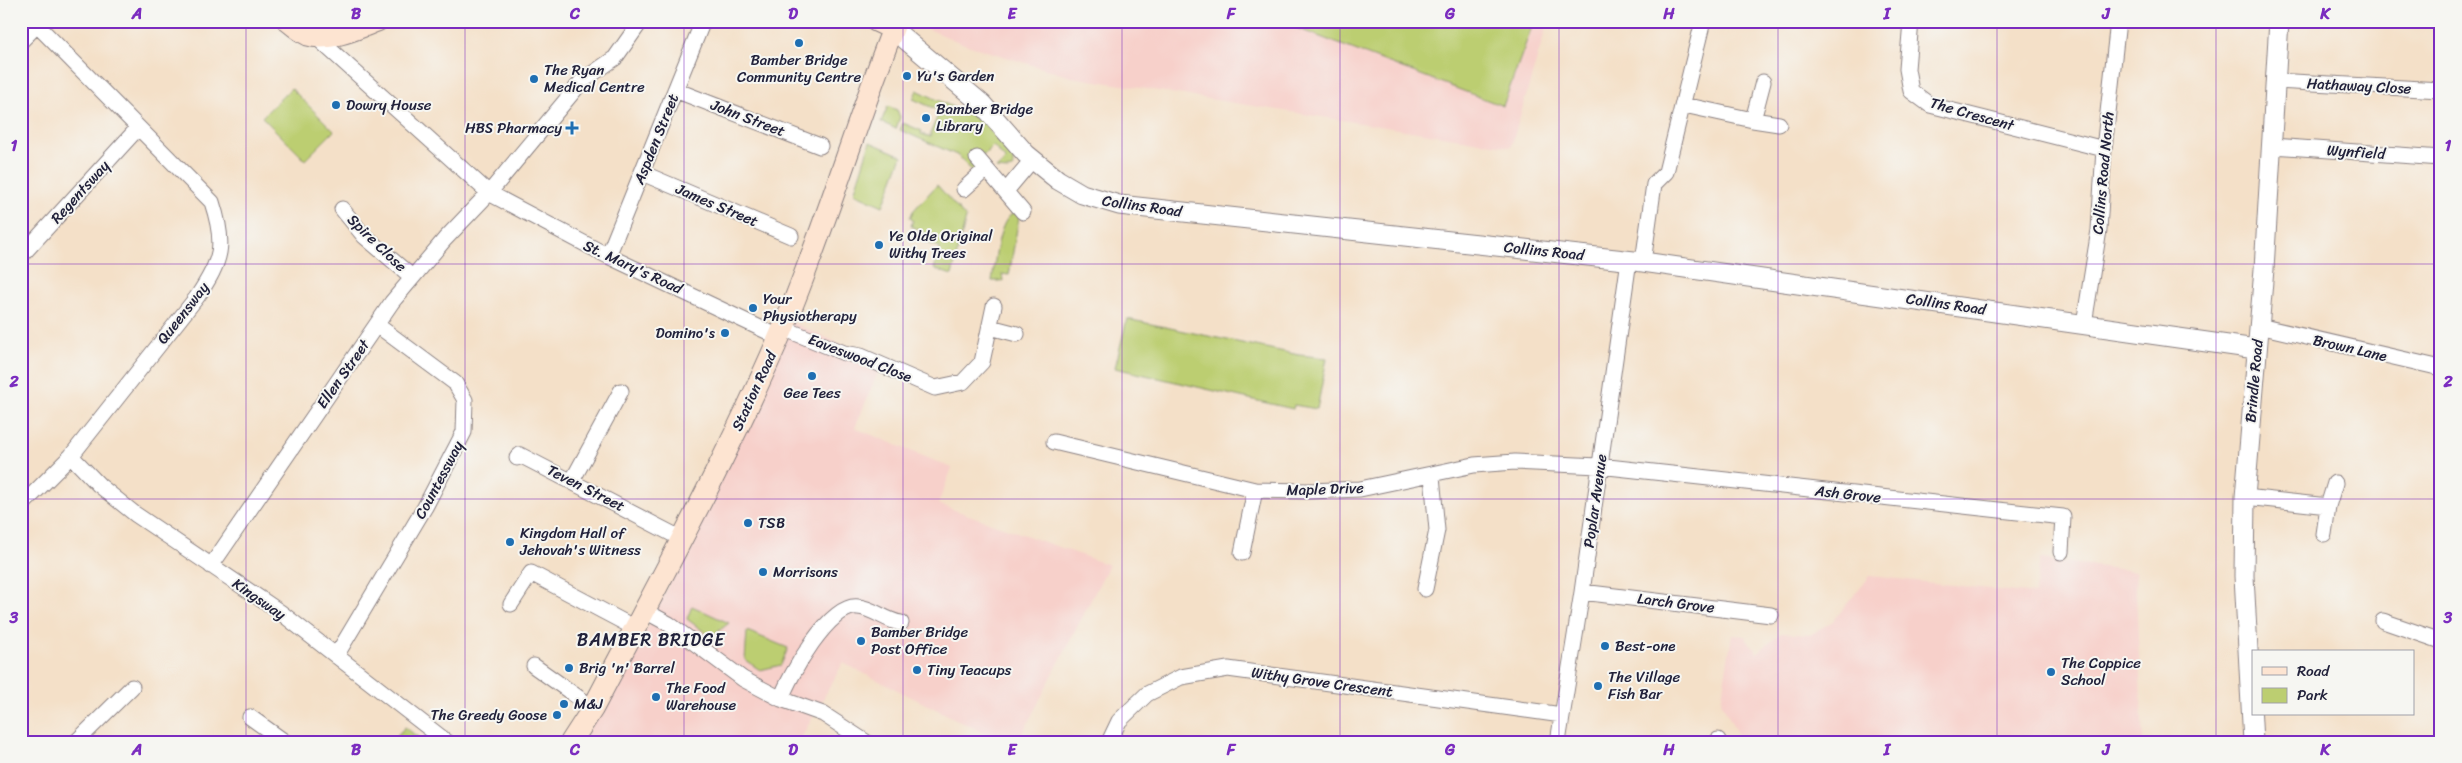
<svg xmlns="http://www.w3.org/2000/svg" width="2462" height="763" font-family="Sriracha,sans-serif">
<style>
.built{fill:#f7d0ca}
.green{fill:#bcce71;stroke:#6f7856}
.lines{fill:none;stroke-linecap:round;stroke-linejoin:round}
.minor-casing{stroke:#8b8182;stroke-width:17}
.tertiary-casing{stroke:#8b8182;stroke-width:21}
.secondary-casing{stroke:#8b8182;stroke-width:23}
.minor{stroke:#fff;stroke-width:15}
.tertiary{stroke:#fff;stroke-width:19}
.secondary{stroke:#fde4d1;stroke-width:21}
.grid{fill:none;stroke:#7b2cbf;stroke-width:1;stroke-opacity:0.55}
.poi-dot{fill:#1f6fb2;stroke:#f6f6f2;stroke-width:2}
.labels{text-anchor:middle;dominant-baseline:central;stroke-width:4;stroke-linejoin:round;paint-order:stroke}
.poi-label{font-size:15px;fill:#22223b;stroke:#f6f6f2;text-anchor:start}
.street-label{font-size:15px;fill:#22223b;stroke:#f6f6f2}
.quarter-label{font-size:18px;letter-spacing:1px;fill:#22223b;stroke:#f6f6f2}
.neatline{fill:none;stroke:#7b2cbf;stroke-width:2}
.grid-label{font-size:16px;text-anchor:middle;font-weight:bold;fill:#7b2cbf}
</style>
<rect width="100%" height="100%" fill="#f6f6f2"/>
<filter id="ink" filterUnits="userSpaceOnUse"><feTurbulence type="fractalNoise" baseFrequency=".02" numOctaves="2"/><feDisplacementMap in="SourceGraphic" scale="10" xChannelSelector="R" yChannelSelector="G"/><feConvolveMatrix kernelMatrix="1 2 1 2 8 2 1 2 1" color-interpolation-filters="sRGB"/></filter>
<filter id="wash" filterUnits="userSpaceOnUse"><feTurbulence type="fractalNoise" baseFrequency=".0096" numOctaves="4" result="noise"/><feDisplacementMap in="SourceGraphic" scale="20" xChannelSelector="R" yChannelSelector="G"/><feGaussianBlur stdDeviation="1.12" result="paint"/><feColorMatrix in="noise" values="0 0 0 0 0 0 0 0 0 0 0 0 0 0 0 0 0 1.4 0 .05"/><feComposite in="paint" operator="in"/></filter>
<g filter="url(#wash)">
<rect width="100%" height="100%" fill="#f4e0c8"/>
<path class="built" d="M 922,21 L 1548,21 L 1511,147 L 1071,77 L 964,44 L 921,26 Z
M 791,322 L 882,362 L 855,428 L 952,468 L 938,504 L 1109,565 L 1018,742 L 1002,742 L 843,663 L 799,742 L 582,742 L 653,618 Z
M 2040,559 L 2135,571 L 2143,742 L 1741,742 L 1721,701 L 1732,635 L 1745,636 L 1757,653 L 1781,633 L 1810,635 L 1833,621 L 1870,576 L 2035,594 Z"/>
<path class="green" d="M 1278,21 L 1534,21 L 1503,106 Z
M 291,88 L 334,131 L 305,160 L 262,117 Z
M 917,90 L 969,115 L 971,111 L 975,113 L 1013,158 L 1013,167 L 1008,170 L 996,169 L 1006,160 L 993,146 L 983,156 L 978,151 L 970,159 L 976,169 L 973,172 L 959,156 L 900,130 L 903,123 L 922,131 L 921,134 L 931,137 L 930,134 L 940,111 L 913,99 Z
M 888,106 L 897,110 L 900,117 L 896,129 L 881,122 Z
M 870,142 L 902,156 L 883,206 L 854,193 Z
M 937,185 L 966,218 L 952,275 L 934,269 L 940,248 L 921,240 L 924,232 L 911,226 L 913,220 L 910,218 L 913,211 Z
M 1015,213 L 1019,217 L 1009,275 L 1002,274 L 1003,281 L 992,281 C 995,264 998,217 1015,213 Z
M 1127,319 L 1299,355 L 1327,358 L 1317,409 L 1294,405 L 1293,409 L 1115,368 Z
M 692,606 L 729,623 L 711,637 L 687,619 Z
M 747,631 L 788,648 L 781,665 L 760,670 L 745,660 Z
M 405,727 L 424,742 L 391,742 Z"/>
</g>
<g filter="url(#ink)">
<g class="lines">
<g class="minor-casing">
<path id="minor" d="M 1911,21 L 1907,69 L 1911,91 L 1930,105 L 2104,149
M 315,36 L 489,193 L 608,256 L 779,337
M 21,41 L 41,21
M 2276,81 L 2441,90
M 1763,82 L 1753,120 L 1779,124
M 675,90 L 820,146
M 1684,105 L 1753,120
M 2272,146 L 2441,158
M 977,158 L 1023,212
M 642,173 L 791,236
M 964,189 L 986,169
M 1006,191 L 1032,160
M 342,209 L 364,236 L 412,277
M 21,256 L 138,128
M 608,256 L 703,21
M 1643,262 L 1654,184 L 1666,172 L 1703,21
M 2084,324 L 2099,230 L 2104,149 L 2118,21
M 2259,326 L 2441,368
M 990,327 L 1017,334
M 783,328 L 844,353 L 861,356 L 935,388 L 963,382 L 982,362 L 994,306
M 1054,442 L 1255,490 L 1309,491 L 1360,489 L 1474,465 L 1515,462 L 1599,466 L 2063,517 L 2061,552
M 71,456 L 99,485 L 135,514 L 280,612 L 447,742
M 517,458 L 520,455 L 682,539
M 572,481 L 621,391
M 2245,497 L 2328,506
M 21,506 L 71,456 L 197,297 C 222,260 226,245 212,202 L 37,25
M 2324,534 L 2328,506 L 2335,483
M 1242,553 L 1255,490
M 211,566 L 392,302 L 445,239 L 489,193 L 582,81 L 615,58 L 641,21
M 1425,589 L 1437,530 L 1432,476
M 1582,592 L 1771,615
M 511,604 L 531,573 L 635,628
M 645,611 L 669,624 L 743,679 L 781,699 L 823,714 L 866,742
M 2383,621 L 2441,641
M 336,656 L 425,507 L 464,432 L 465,400 L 455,383 L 377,325
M 534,666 L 593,708
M 781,699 C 789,676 830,603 858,607 C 873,608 886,621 901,623
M 250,717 L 285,742
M 76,742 L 132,687
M 1109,742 L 1119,721 L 1147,694 L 1181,677 L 1228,669 L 1562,715
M 1558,742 L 1582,592 L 1629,260
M 1718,742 L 1718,740"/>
</g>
<g class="tertiary-casing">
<path id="tertiary" d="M 893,29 L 982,104 L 1026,154 L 1058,180 L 1082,194 L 1119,205 L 1643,262 L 2256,349
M 2253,742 L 2244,576 L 2245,497 L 2264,269 L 2279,21"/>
</g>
<g class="secondary-casing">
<path id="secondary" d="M 288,21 C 294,26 301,32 308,35 C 329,42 358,28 377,21
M 876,21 L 893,29
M 571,742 L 593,708 C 659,582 728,457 784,326 C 826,226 856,122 896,21"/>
</g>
<use href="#minor" class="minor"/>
<use href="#tertiary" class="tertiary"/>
<use href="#secondary" class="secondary"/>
</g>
</g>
<path class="grid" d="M 246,21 L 246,742M 465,21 L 465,742M 684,21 L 684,742M 903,21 L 903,742M 1122,21 L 1122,742M 1340,21 L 1340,742M 1559,21 L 1559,742M 1778,21 L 1778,742M 1997,21 L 1997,742M 2216,21 L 2216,742M 21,264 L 2441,264M 21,499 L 2441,499"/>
<g class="poi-dot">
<circle cx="799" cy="43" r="5"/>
<circle cx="907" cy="76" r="5"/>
<circle cx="534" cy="79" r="5"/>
<circle cx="336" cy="105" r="5"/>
<circle cx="926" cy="118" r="5"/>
<path d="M569.5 120.5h5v5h5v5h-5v5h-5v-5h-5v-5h5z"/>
<circle cx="879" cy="245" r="5"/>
<circle cx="753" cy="308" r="5"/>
<circle cx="725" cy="333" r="5"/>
<circle cx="812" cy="376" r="5"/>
<circle cx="748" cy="523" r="5"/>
<circle cx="510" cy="542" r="5"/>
<circle cx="763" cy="572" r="5"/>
<circle cx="861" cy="641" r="5"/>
<circle cx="1605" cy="646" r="5"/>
<circle cx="569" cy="668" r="5"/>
<circle cx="917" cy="670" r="5"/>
<circle cx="2051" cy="672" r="5"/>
<circle cx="1598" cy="686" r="5"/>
<circle cx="656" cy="697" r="5"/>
<circle cx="564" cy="704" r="5"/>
<circle cx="557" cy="715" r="5"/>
</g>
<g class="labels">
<g class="poi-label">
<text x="799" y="60" text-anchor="middle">Bamber Bridge<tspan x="799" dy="17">Community Centre</tspan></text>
<text x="544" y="70">The Ryan<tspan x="544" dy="17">Medical Centre</tspan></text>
<text x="917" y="76">Yu's Garden</text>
<text x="346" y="105">Dowry House</text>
<text x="936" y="109">Bamber Bridge<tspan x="936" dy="17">Library</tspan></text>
<text x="562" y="128" text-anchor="end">HBS Pharmacy</text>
<text x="889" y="236">Ye Olde Original<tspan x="889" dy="17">Withy Trees</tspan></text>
<text x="763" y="299">Your<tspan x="763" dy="17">Physiotherapy</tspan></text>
<text x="715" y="333" text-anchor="end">Domino's</text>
<text x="812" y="393" text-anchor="middle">Gee Tees</text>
<text x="758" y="523">TSB</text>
<text x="520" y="533">Kingdom Hall of<tspan x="520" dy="17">Jehovah's Witness</tspan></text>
<text x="773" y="572">Morrisons</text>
<text x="871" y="632">Bamber Bridge<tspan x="871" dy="17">Post Office</tspan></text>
<text x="1615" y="646">Best-one</text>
<text x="2061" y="663">The Coppice<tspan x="2061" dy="17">School</tspan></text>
<text x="579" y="668">Brig 'n' Barrel</text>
<text x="927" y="670">Tiny Teacups</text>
<text x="1608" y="677">The Village<tspan x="1608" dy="17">Fish Bar</tspan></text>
<text x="666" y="688">The Food<tspan x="666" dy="17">Warehouse</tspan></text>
<text x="574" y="704">M&amp;J</text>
<text x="547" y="715" text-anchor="end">The Greedy Goose</text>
</g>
<g class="street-label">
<text transform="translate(2359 86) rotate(3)">Hathaway Close</text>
<text transform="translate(1972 114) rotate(16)">The Crescent</text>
<text transform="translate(748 118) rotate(21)">John Street</text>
<text transform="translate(656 139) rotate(-68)">Aspden Street</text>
<text transform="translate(2356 152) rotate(4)">Wynfield</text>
<text transform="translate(2103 173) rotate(-85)">Collins Road North</text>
<text transform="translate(80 192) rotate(-48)">Regentsway</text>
<text transform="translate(717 205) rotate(23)">James Street</text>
<text transform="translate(1142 206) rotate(8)">Collins Road</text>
<text transform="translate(377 243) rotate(44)">Spire Close</text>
<text transform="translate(1544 251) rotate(6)">Collins Road</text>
<text transform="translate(633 267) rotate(25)">St. Mary's Road</text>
<text transform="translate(1946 304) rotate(8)">Collins Road</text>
<text transform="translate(183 313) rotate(-52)">Queensway</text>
<text transform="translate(2350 348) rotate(13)">Brown Lane</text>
<text transform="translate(860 358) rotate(21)">Eaveswood Close</text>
<text transform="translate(343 374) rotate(-55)">Ellen Street</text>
<text transform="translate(2254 381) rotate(-85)">Brindle Road</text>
<text transform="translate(754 391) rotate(-65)">Station Road</text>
<text transform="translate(439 480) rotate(-62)">Countessway</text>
<text transform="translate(586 488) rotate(27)">Teven Street</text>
<text transform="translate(1325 489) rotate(-2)">Maple Drive</text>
<text transform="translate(1848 494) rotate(6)">Ash Grove</text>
<text transform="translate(1595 501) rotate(-82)">Poplar Avenue</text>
<text transform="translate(259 599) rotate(35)">Kingsway</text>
<text transform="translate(1676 603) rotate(7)">Larch Grove</text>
<text transform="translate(1322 682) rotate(8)">Withy Grove Crescent</text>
</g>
<g class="quarter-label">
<text x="651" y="640">BAMBER BRIDGE</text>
</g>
</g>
<rect width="2462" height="763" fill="none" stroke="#f6f6f2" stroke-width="55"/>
<rect x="2252" y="650" width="162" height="65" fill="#f6f6f2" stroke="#a1a1a9"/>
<rect x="2262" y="667" width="25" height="8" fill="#fde4d1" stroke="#a1a1a9"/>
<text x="2297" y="676" font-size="15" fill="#22223b">Road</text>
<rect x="2262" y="688" width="25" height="15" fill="#bcce71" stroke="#a1a1a9"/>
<text x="2297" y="700" font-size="15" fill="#22223b">Park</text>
<rect x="28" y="28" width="2406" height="708" class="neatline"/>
<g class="grid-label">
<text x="137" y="19">A</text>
<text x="356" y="19">B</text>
<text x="575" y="19">C</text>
<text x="793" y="19">D</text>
<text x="1012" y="19">E</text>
<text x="1231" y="19">F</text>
<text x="1450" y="19">G</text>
<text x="1669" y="19">H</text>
<text x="1887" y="19">I</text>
<text x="2106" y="19">J</text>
<text x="2325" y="19">K</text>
<text x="14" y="151">1</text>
<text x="2448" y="151">1</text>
<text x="14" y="387">2</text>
<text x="2448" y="387">2</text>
<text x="14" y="623">3</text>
<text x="2448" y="623">3</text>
<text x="137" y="755">A</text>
<text x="356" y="755">B</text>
<text x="575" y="755">C</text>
<text x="793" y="755">D</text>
<text x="1012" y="755">E</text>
<text x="1231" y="755">F</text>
<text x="1450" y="755">G</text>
<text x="1669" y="755">H</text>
<text x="1887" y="755">I</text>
<text x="2106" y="755">J</text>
<text x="2325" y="755">K</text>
</g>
</svg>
